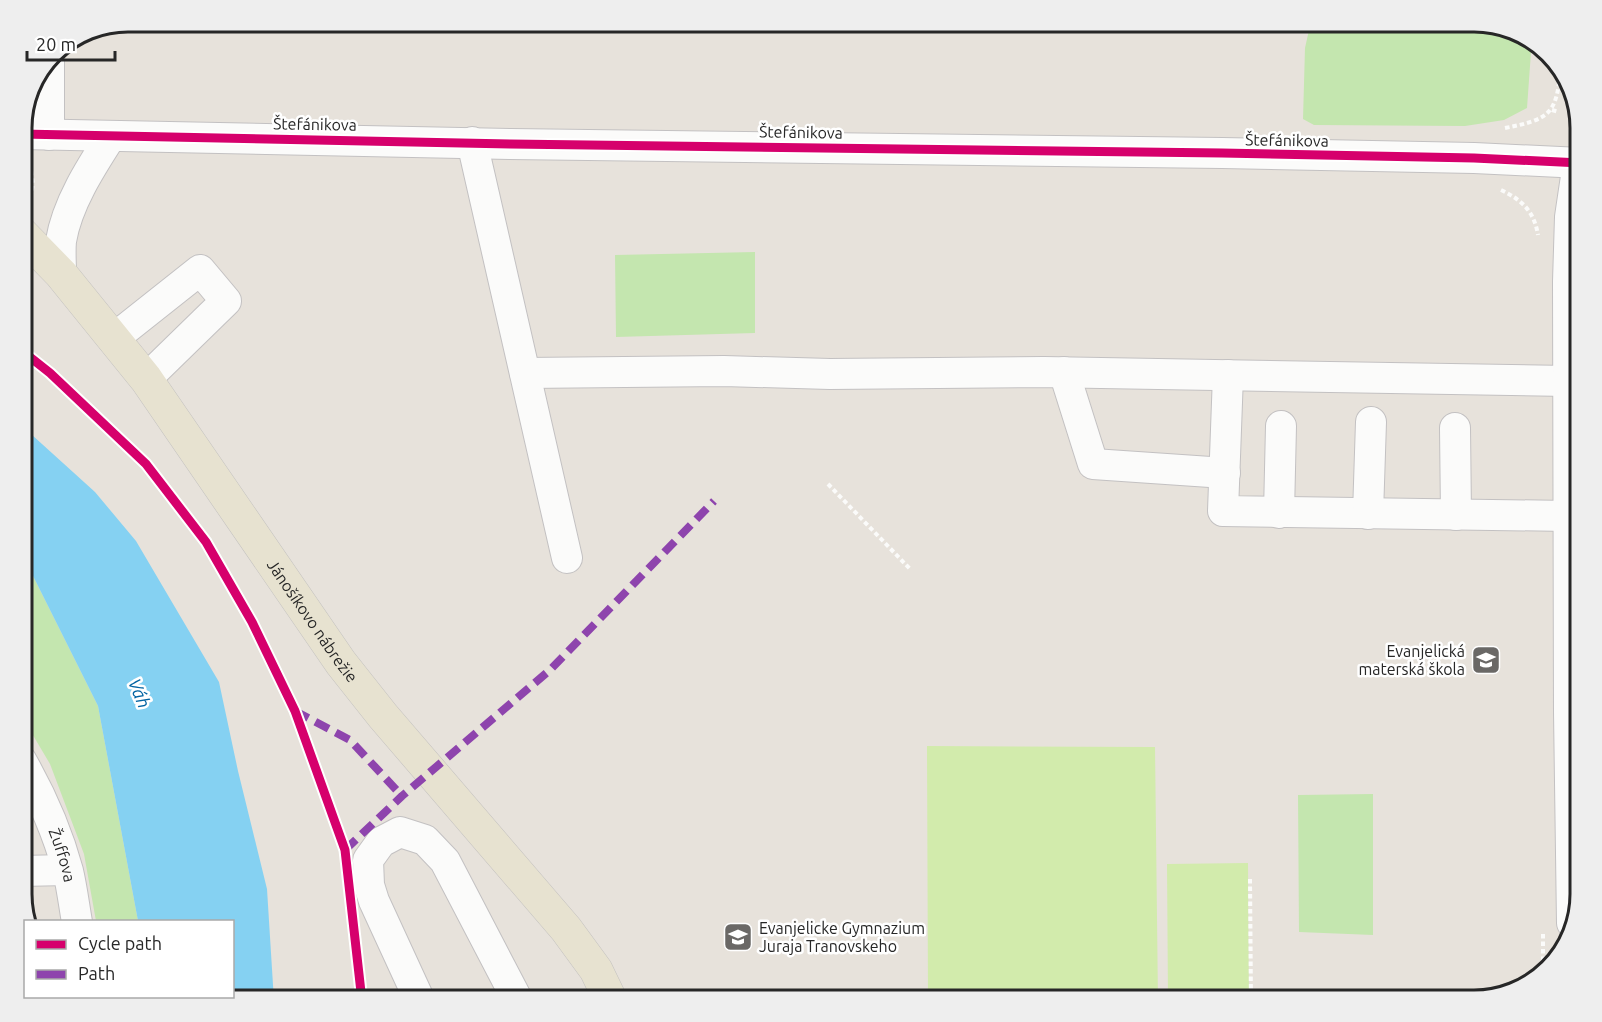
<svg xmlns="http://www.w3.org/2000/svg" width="1602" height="1022" font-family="Ubuntu,sans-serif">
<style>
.green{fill:#c4e6af}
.pitch{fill:#d2ebac}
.water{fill:#85d1f2}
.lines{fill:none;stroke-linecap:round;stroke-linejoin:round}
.minor-casing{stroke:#c3c1c2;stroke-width:32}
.major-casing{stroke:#c3c1bf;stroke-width:34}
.path{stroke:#fbfbfa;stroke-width:4;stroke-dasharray:4.5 3;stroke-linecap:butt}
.minor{stroke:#fbfbfa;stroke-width:30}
.major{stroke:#e7e2d0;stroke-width:33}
.quiet{stroke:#8e44ad;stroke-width:8;stroke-dasharray:15 8;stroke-linecap:butt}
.cycleway-casing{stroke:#fff;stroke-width:13}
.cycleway{stroke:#d6006c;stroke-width:9}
.labels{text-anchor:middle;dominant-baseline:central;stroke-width:5;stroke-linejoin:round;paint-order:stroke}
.street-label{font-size:16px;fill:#272727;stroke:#fff}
.poi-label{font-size:16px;fill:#272727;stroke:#fff;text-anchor:end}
.water-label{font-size:18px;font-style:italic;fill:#0063a2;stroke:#fff}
.rim{fill:none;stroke:#272727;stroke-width:3}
</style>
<rect width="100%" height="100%" fill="#e7e2db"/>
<path class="green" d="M 1311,21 L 1475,21 L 1532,38 L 1527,108 L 1504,120 L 1465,126 L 1314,125 L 1303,119 L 1305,48 Z
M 755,252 L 755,333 L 616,337 L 615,255 Z
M 21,555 L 25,560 L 98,706 L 138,921 L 96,921 L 84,854 L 50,764 L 21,715 Z
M 1373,794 L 1373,935 L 1299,932 L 1298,795 Z"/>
<path class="pitch" d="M 927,746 L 1155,747 L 1158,1001 L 928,1001 Z
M 1248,863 L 1249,1001 L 1168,1001 L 1167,864 Z"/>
<path class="water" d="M 21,425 L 95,492 L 136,541 L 219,682 L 238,771 L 267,889 L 274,1001 L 147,1001 L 147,997 L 232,996 L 232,922 L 138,921 L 98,706 L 25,560 L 21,555 Z"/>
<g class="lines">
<g class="minor-casing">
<g id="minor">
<path d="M 21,134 L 510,144 L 1222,153 L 1474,158 L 1581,163"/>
<path d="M 49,135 L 49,59"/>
<path d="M 472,142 L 567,558"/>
<path d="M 61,274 C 61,264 60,252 61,241 C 67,204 91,167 111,136"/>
<path d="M 113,339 L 200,270 L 226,301 L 146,379"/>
<path d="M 1064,372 L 1093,464 L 1225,473"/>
<path d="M 525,373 L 724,371 L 830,374 L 1044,372 L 1568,381"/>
<path d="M 1228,375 L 1223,511 L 1568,516"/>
<path d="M 1455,428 L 1456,515"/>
<path d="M 1279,513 L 1281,426"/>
<path d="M 1368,514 L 1371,422"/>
<path id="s1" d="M 21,760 C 40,793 58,834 68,871 C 72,888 74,905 77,922"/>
<path d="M 21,871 L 67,870"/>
<path d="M 1572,923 L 1569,712 L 1568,282 L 1570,217 L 1578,163"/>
<path d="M 420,1001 L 374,901 L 369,885 L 368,860 L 381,842 L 400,832 L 425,840 L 445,861 L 518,1001"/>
</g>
</g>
<g class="major-casing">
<g id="major">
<path id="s2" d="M 21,233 L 61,274 L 146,379 L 341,663 L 383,716 L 566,929 L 596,970 L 611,1001"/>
</g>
</g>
<path class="path" d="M 1552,110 L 1559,112
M 1505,128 C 1552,119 1556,113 1561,68
M 1501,190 C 1522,200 1534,211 1538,235
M 29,205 L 33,184 L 30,163
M 828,484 L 911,570
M 1250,879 L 1251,1001
M 1543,934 L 1543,972"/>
<use href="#minor" class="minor"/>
<use href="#major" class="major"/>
<path class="quiet" d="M 295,711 L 350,740 L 402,796
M 345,850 L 402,796 L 550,670 L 714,501"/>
<g class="cycleway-casing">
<path id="cycleway" d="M 21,134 L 510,144 L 1222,153 L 1474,158 L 1581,163
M 21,350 L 50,373 L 146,464 L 206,542 L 252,622 L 295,711 L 345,850 L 362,1001"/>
</g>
<use href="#cycleway" class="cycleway"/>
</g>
<defs>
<g id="school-square" transform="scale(1.5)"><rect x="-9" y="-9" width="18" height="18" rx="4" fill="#6a6866" stroke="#fff"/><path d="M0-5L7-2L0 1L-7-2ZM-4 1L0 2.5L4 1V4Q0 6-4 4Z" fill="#fff"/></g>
</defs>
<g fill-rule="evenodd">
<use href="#school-square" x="1486" y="660"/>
<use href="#school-square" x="738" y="937"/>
</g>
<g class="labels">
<g class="street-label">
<text transform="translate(315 124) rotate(1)">Štefánikova</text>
<text transform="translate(801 132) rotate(1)">Štefánikova</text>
<text transform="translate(1287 140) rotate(1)">Štefánikova</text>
<text stroke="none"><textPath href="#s2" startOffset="486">Jánošíkovo nábrežie</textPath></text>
<text stroke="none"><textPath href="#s1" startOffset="104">Žuffova</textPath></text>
</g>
<g class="poi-label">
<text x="1465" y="651">Evanjelická<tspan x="1465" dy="18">materská škola</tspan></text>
<text x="759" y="928" text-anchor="start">Evanjelicke Gymnazium<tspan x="759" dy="18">Juraja Tranovskeho</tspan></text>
</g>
<g class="water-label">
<text transform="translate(140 693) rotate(68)">Váh</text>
</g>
</g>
<path d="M0 0H1602V1022H0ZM128 32H1474A96 96 0 0 1 1570 128V894A96 96 0 0 1 1474 990H128A96 96 0 0 1 32 894V128A96 96 0 0 1 128 32Z" fill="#eee" fill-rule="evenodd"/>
<path class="rim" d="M128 32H1474A96 96 0 0 1 1570 128V894A96 96 0 0 1 1474 990H128A96 96 0 0 1 32 894V128A96 96 0 0 1 128 32Z"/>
<rect x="24" y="920" width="210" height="78" fill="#ffffff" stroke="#a9a9a9" stroke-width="1.5"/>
<rect x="36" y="940" width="30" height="9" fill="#d6006c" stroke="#a9a9a9" stroke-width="1.5"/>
<text x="78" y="950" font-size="18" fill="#272727">Cycle path</text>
<rect x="36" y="970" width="30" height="9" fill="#8e44ad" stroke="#a9a9a9" stroke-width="1.5"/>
<text x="78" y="980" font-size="18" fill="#272727">Path</text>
<path d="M27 51v9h88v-9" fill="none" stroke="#272727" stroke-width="3"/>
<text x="36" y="51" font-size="18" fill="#272727" stroke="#ffffff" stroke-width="4.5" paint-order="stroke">20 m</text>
</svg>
